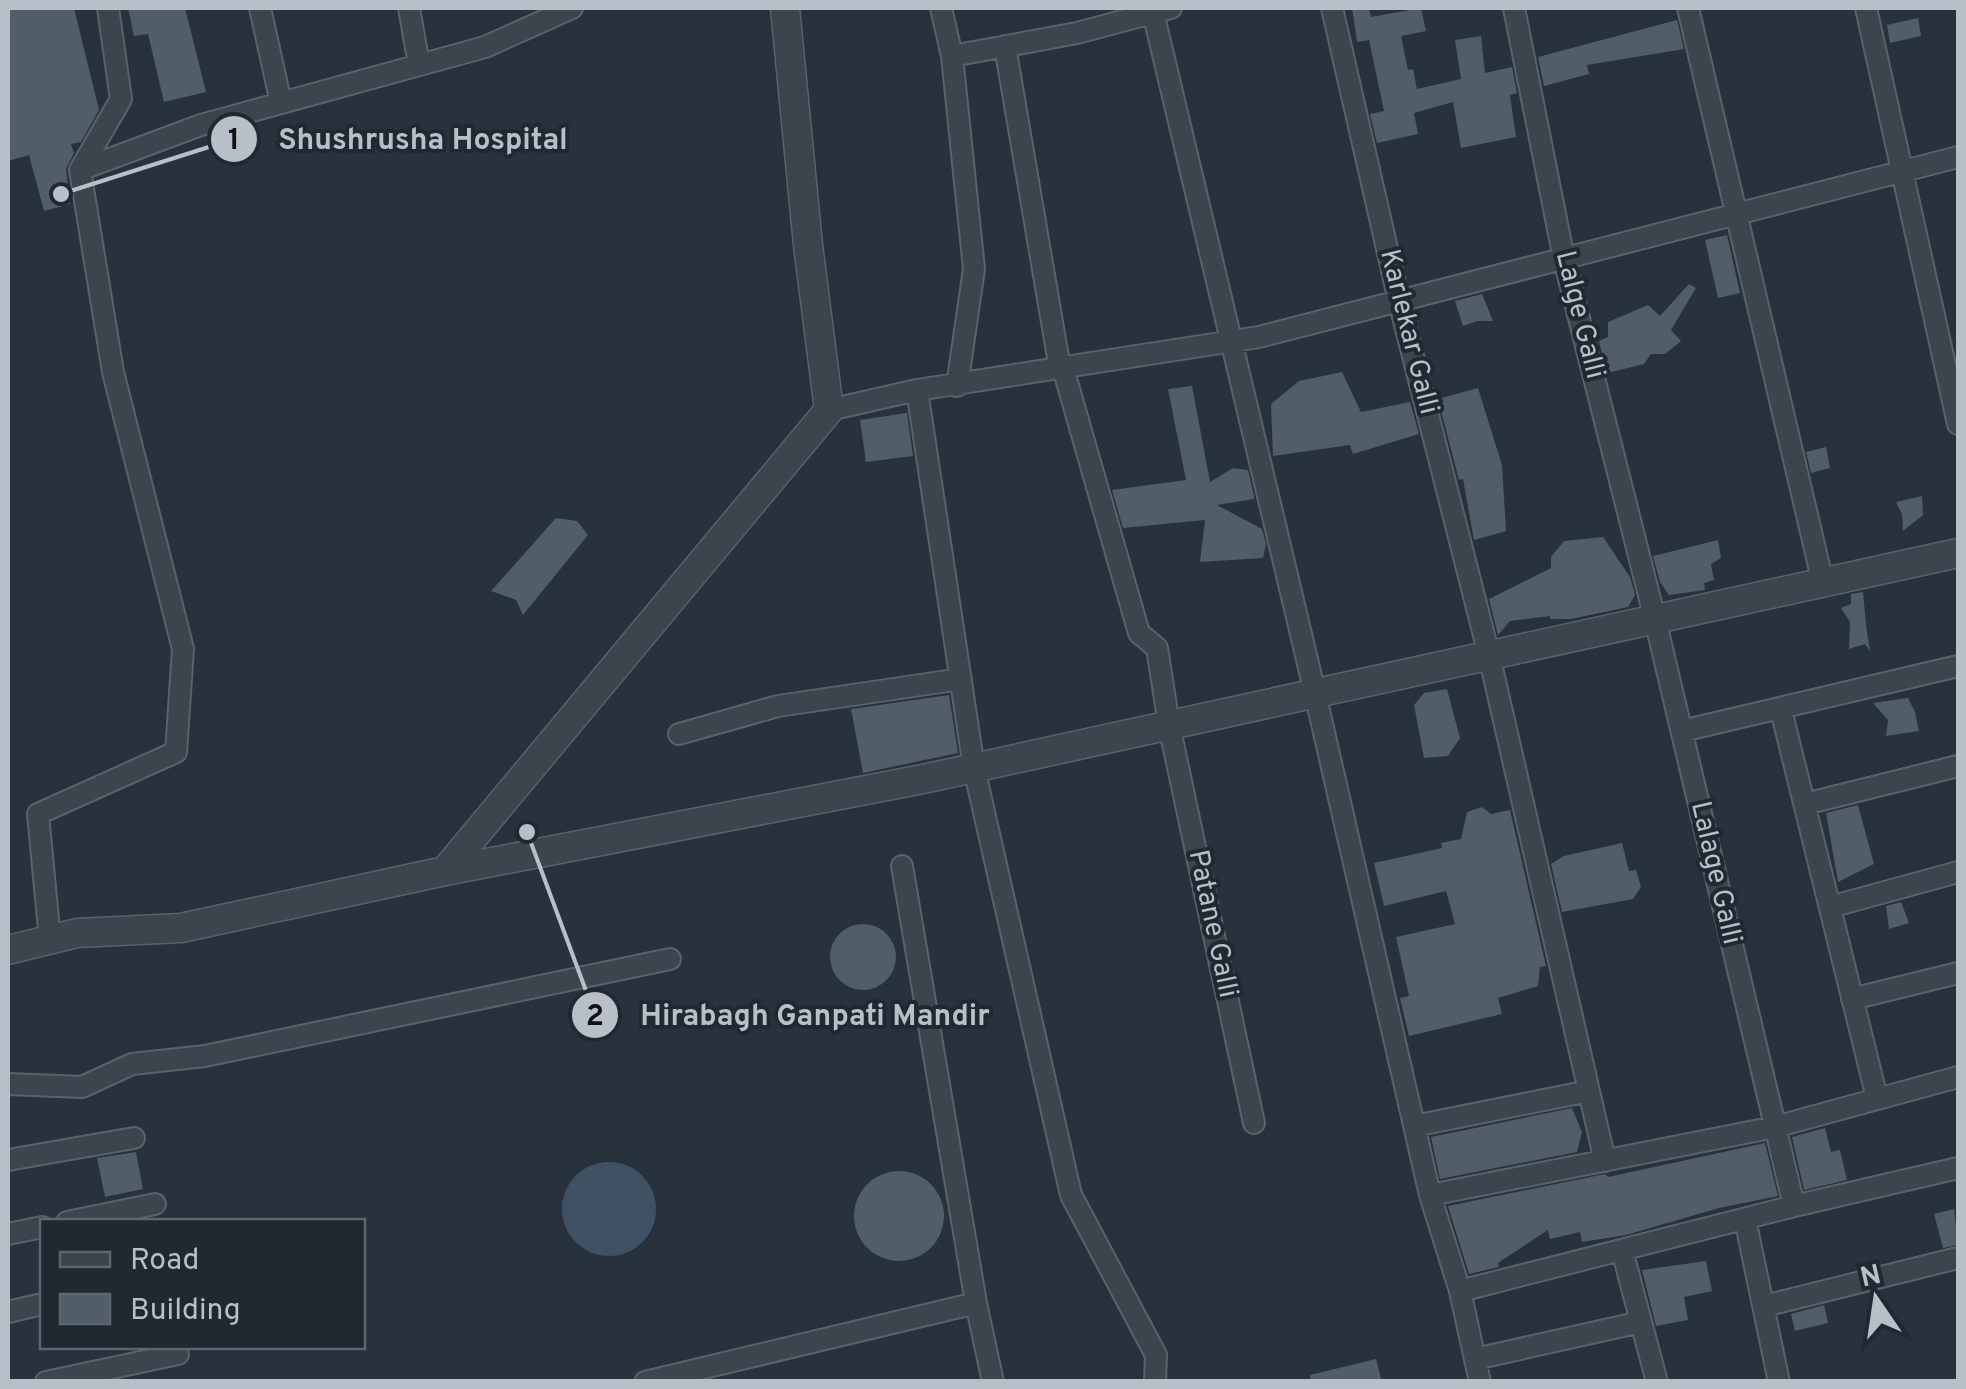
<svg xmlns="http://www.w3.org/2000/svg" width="1966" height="1389" font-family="Overpass,sans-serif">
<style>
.water{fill:#405164}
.building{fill:#515d67}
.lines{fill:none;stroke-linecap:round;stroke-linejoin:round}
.minor-casing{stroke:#59626b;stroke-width:24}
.tertiary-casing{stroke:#59626b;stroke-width:31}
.minor{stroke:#3c444d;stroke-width:20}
.tertiary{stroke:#3c444d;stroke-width:28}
.labels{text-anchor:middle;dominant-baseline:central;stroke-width:8;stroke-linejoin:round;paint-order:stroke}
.street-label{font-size:28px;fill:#b8bfc8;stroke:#202932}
.leader{fill:none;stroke:#b8bfc8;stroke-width:4}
.callout-dot{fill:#b8bfc8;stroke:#202932;stroke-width:4}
.mark-label{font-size:30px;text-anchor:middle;font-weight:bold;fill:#111}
.callout-label{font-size:30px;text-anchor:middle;font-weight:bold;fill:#b8bfc8;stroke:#202932;stroke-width:8;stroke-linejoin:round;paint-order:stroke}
</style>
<rect width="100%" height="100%" fill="#28323d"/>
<path class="water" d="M562 1209a47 47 0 1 1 94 0a47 47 0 1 1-94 0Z"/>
<path class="building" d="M 8,8 L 74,8 L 99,110 L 81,142 L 71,144 L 74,153 L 66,169 L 70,204 L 44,211 L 29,155 L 8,161 Z
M 128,8 L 185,8 L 206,92 L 164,102 L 148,34 L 134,36 Z
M 1352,8 L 1369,8 L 1371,17 L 1421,8 L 1426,31 L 1401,36 L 1408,70 L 1413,69 L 1417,89 L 1461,79 L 1455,40 L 1481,36 L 1485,73 L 1512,67 L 1517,93 L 1510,95 L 1516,137 L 1461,148 L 1453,102 L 1414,113 L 1418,134 L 1377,143 L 1370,114 L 1384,111 L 1369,40 L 1357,42 Z
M 1918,18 L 1921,36 L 1890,43 L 1887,25 Z
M 1677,20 L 1684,49 L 1587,65 L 1589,74 L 1544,86 L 1538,57 Z
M 1727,235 L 1740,293 L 1718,298 L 1705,240 Z
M 1689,284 L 1696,288 L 1671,330 L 1681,341 L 1665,354 L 1651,354 L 1644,364 L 1607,373 L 1599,341 L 1608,337 L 1608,322 L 1648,305 L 1660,316 Z
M 1482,294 L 1493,321 L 1477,321 L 1463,326 L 1455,301 Z
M 1342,372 L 1361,412 L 1410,402 L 1419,434 L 1353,454 L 1350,445 L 1273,456 L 1271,404 L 1299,381 Z
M 1192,386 L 1210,482 L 1233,468 L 1248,470 L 1254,496 L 1254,499 L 1217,505 L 1262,529 L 1266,544 L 1263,558 L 1200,562 L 1205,520 L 1123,528 L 1112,490 L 1186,480 L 1168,389 Z
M 1478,388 L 1502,465 L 1506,531 L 1474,540 L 1463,479 L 1459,480 L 1438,399 Z
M 907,413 L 913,456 L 866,462 L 860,420 Z
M 1826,447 L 1830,468 L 1811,473 L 1806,452 Z
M 1922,496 L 1923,515 L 1903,531 L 1902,514 L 1896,502 Z
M 556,518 L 577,521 L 588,535 L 523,615 L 516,600 L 491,591 Z
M 1603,537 L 1630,577 L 1635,595 L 1628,607 L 1571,619 L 1550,619 L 1550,616 L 1510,621 L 1498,635 L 1489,599 L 1551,568 L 1551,557 L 1564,541 Z
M 1718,540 L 1721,558 L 1711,564 L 1714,580 L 1704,583 L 1705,590 L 1669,595 L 1660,582 L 1653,556 Z
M 1863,592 L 1866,625 L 1870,651 L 1865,644 L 1849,649 L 1850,622 L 1841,608 L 1851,604 L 1851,594 Z
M 1447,689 L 1460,738 L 1448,756 L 1424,758 L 1414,705 L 1424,693 Z
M 949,695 L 958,753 L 863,773 L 851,709 Z
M 1908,698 L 1915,712 L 1919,731 L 1886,736 L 1888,720 L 1873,703 Z
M 1858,805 L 1874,864 L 1838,882 L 1826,813 Z
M 1482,807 L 1491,814 L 1510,810 L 1546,966 L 1540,967 L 1538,986 L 1498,998 L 1502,1014 L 1409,1036 L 1400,998 L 1409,996 L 1396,937 L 1455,924 L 1446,891 L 1384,906 L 1374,863 L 1442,848 L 1441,843 L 1461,839 L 1467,812 Z
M 1622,843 L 1629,871 L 1636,870 L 1641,887 L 1633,899 L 1562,912 L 1551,864 L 1564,856 Z
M 1901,902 L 1909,923 L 1889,929 L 1886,906 Z
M830 957a33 33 0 1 1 66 0a33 33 0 1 1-66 0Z
M 1572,1108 L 1582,1132 L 1577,1152 L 1440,1179 L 1431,1137 Z
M 1825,1128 L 1831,1152 L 1840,1150 L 1847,1180 L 1804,1190 L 1792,1137 Z
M 1765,1143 L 1778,1196 L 1719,1208 L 1626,1235 L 1582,1242 L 1580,1232 L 1550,1239 L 1548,1230 L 1498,1263 L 1499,1267 L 1469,1274 L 1448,1206 L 1605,1174 L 1608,1177 Z
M 136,1152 L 143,1189 L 105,1197 L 97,1158 Z
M854 1216a45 45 0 1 1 90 0a45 45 0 1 1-90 0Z
M 1954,1209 L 1958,1245 L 1943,1248 L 1934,1214 Z
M 1706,1261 L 1712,1291 L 1684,1297 L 1688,1320 L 1656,1326 L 1642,1270 Z
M 1824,1305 L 1828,1323 L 1795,1331 L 1791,1314 Z
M 1376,1359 L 1382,1382 L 1311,1382 L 1310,1375 Z"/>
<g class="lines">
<g class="minor-casing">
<path id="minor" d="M 260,8 L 281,103
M 409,8 L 419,65
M 941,8 L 952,56 L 974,269 L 957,386
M 1152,8 L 1315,693 L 1430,1195 L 1775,1127 L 1958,1077
M 1332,8 L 1399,301 L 1489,655 L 1605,1161
M 1514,8 L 1564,259 L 1655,619 L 1794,1206
M 1688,8 L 1823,583
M 1866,8 L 1958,424
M 1005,46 L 1060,369
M 952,56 L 1077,33 L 1171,8
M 80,170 L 121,99 L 108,8
M 1063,368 L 1139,633 L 1157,648 L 1169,725 L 1254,1123
M 917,390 L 974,768 L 1071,1195 L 1156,1355 L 1155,1382
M 829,410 L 917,390 L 1259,337 L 1958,157
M 1781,710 L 1877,1098
M 1682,731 L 1958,666
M 679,734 L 778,706 L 961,679
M 1805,804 L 1958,766
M 902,866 L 976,1303 L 993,1382
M 1830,907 L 1958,872
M 50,940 L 38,814 L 176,752 L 183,649 L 113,372 L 80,170 L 201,125 L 485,47 L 572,8
M 1852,999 L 1958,973
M 8,1084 L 82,1087 L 132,1064 L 205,1056 L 670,959
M 1414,1126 L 1589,1091
M 8,1160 L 134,1138
M 1430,1195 L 1460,1291 L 1480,1382
M 1745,1219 L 1779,1382
M 67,1222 L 155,1204
M 8,1234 L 42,1227
M 1622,1250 L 1657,1382
M 1460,1291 L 1794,1206 L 1958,1168
M 1764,1306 L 1958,1258
M 8,1312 L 42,1304
M 1475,1359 L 1641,1322
M 46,1382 L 178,1354
M 645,1382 L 976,1303"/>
</g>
<g class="tertiary-casing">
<path id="tertiary" d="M 445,871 L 829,410 L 808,245 L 785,8
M 8,950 L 77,933 L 181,928 L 445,871 L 923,779 L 1958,553"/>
</g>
<use href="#minor" class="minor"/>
<use href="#tertiary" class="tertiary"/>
</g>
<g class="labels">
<g class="street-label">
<text transform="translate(1579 315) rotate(76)">Lalge Galli</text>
<text transform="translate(1408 332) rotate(76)">Karlekar Galli</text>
<text transform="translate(1715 873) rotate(77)">Lalage Galli</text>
<text transform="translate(1212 924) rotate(78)">Patane Galli</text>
</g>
</g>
<path class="leader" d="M61 194L234 139M527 832L595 1015"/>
<g class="callout-dot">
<circle cx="61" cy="194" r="10"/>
<circle cx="527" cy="832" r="10"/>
<circle cx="234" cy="139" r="25"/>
<circle cx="595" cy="1015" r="25"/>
</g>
<g class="mark-label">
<text x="234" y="149">1</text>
<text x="595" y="1025">2</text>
</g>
<g class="callout-label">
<text x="423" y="149">Shushrusha Hospital</text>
<text x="815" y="1025">Hirabagh Ganpati Mandir</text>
</g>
<rect width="1966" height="1389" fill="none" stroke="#b8bfc8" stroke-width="20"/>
<rect x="40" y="1219" width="325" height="130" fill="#202932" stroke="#5d656e" stroke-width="2.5"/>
<rect x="60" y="1252" width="50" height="15" fill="#3c444d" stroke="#5d656e" stroke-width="2.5"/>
<text x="130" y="1269" font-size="30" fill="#b8bfc8">Road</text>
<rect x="60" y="1294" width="50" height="30" fill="#515d67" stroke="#5d656e" stroke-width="2.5"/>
<text x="130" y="1319" font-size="30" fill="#b8bfc8">Building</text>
<g transform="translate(1876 1299) rotate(347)" stroke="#202932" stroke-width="8" paint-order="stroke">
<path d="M0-8L18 38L0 25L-18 38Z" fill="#b8bfc8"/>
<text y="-15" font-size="28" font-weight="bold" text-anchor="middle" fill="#b8bfc8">N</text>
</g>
</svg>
